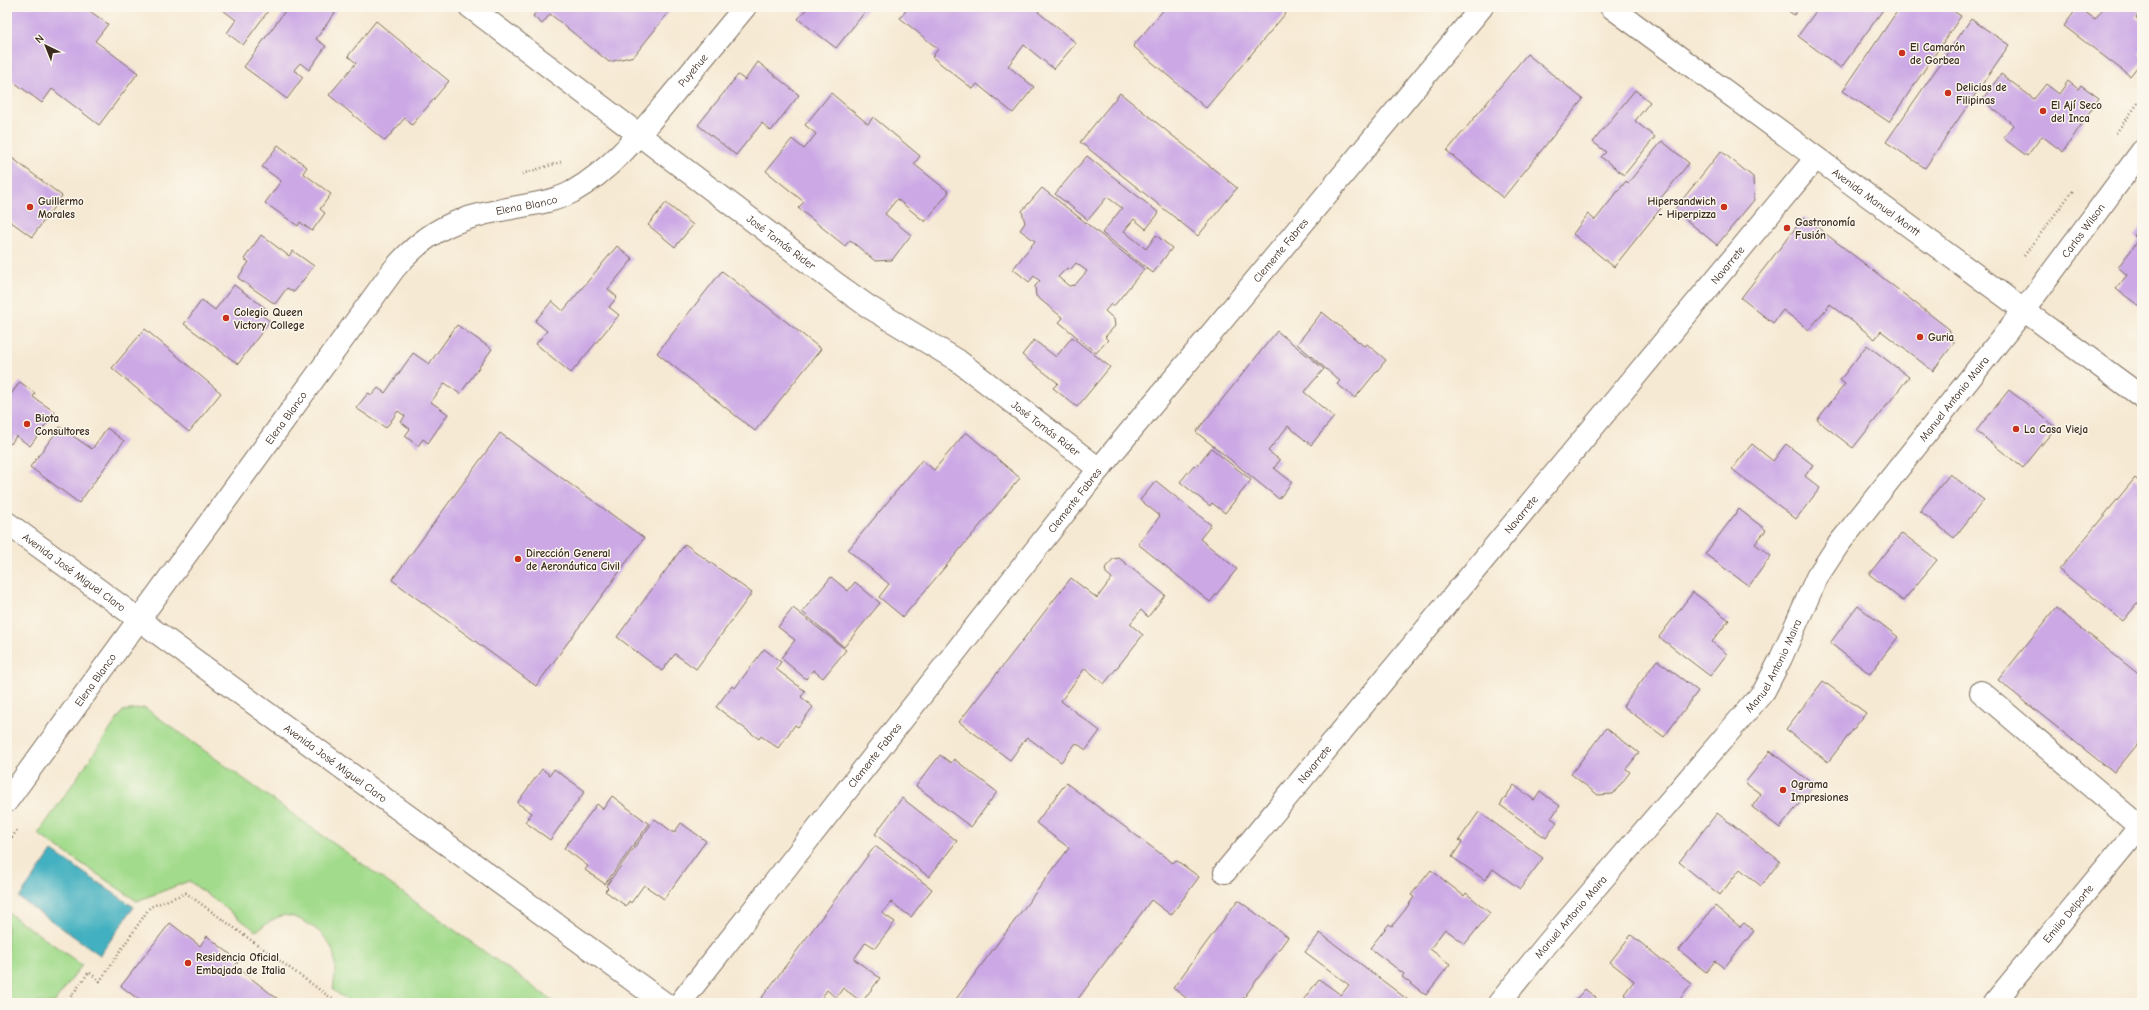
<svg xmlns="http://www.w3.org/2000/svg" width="2149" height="1010" font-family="'Comic Neue',sans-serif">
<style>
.green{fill:#a3db8c;stroke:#6f8255}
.water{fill:#43b0c0;stroke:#3f6d6f}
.building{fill:#cca9e5;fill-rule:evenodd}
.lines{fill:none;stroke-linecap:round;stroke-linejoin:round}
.minor-casing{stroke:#7c6d5d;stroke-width:24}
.major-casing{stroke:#7c6d5d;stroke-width:24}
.path{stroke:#7c6d5d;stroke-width:2.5;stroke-dasharray:1 3;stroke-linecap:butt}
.minor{stroke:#fff;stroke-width:22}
.major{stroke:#fff;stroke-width:22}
.poi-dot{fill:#c8321e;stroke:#fbf7ec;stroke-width:1.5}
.labels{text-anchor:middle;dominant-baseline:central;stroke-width:3;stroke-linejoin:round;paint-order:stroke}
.poi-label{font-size:11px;font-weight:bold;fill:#3b2a1e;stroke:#fbf7ec;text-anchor:start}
.street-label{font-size:11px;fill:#3b2a1e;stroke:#fbf7ec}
</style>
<rect width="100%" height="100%" fill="#fbf7ec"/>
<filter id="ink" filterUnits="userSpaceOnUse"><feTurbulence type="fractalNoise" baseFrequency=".025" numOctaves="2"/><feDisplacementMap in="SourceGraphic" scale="8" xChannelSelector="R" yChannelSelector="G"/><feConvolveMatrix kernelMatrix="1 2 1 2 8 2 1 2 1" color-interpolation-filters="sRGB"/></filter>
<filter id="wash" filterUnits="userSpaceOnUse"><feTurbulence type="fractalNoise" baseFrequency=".012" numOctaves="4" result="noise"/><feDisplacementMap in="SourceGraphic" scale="16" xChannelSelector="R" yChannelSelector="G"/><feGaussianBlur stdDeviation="0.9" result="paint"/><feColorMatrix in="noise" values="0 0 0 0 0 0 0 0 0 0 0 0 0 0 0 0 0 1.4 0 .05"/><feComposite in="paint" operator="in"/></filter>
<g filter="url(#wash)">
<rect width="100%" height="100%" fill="#f6e9d3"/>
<path class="green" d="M 145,708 L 556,1003 L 351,1003 L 333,990 C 338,958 336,941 307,923 C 299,919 290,914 281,916 C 272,919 264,926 256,931 L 189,881 L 137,901 L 38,834 L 123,711 Z
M 7,912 L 82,965 L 54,1003 L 7,1003 Z"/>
<path class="water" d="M 52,851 L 134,907 L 100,955 L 19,898 Z"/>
<g id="blocks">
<path class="building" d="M 7,7 L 84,7 L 108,24 L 95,41 L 138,73 L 99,125 L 52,89 L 42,103 L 7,77 Z
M 219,7 L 271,7 L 243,45 L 227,33 L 236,20 Z
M 288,7 L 339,7 L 316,39 L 326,46 L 309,70 L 300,63 L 294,70 L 303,77 L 287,99 L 244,67 Z
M 540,7 L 673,7 L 634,56 L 609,62 L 550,14 L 542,24 L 533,16 Z
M 808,7 L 869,7 L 836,48 L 798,19 Z
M 909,7 L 1042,7 L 1038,12 L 1076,43 L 1054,69 L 1024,45 L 1008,66 L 1034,87 L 1013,113 L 977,84 L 973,89 L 932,57 L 938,49 L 900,18 Z
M 1166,7 L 1291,7 L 1206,108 L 1133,46 Z
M 1783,7 L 1800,7 L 1794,15 Z
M 1819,7 L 1885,7 L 1841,68 L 1798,36 Z
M 1900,7 L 1947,7 L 1961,16 L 1889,122 L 1843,91 Z
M 2078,7 L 2095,19 L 2104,7 L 2142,7 L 2142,10 L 2136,18 L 2142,22 L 2142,50 L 2139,54 L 2142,56 L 2142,61 L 2130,76 L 2064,26 Z
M 1971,19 L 2009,45 L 1925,168 L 1886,142 Z
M 376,21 L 449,81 L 412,125 L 405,118 L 385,141 L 329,95 L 356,63 L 348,56 Z
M 1527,54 L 1583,99 L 1503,198 L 1447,151 Z
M 758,62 L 799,95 L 771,131 L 762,123 L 736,155 L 698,125 L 738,75 L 745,80 Z
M 2001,74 L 2034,99 L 2046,84 L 2059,94 L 2068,81 L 2078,89 L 2081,85 L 2099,98 L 2063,152 L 2042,136 L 2027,156 L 2003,138 L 2014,125 L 1982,100 Z
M 1635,90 L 1650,102 L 1635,121 L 1655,137 L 1624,175 L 1601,157 L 1606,152 L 1593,142 Z
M 831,93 L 868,124 L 873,117 L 920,156 L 914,164 L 949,192 L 925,222 L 897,199 L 885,214 L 911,235 L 892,260 L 875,261 L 850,240 L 845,246 L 798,208 L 804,202 L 766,171 L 792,139 L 804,149 L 816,134 L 805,125 Z
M 1120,93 L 1237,188 L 1198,236 L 1080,142 Z
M 1662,141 L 1689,163 L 1656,204 L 1661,208 L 1614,267 L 1573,234 L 1588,214 L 1595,220 L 1626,181 L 1628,183 Z
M 278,145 L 307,167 L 303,173 L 331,194 L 320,209 L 325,213 L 312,231 L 300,222 L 298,226 L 265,203 L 281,181 L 262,167 Z
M 1721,151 L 1753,177 L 1754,200 L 1717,245 L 1674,210 Z
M 7,154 L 62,196 L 32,237 L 7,219 Z
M 1087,156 L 1159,213 L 1146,229 L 1134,219 L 1124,231 L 1146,249 L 1156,235 L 1172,248 L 1153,273 L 1102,233 L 1122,208 L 1107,197 L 1088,220 L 1055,194 Z
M 1042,188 L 1144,269 L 1113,307 L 1111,304 L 1105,311 L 1114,319 L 1115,326 L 1105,337 L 1108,340 L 1096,353 L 1059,322 L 1063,318 L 1036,296 L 1035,286 L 1040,281 L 1034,276 L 1029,282 L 1013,269 L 1035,241 L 1020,230 L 1025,223 L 1022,211 ZM 1076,263 L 1087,271 L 1075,285 L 1069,286 L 1058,277 L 1067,268 L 1070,270 Z
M 666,203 L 693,225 L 675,247 L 648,225 Z
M 1804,217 L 1949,329 L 1954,343 L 1933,371 L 1881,331 L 1875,339 L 1830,304 L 1809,330 L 1783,310 L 1773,323 L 1741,298 Z
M 2142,224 L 2142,308 L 2116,289 L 2127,275 L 2118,267 L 2139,240 L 2134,236 Z
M 261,235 L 289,256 L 293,251 L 314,266 L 294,292 L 287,288 L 275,304 L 238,278 L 249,262 L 244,259 Z
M 617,246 L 633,259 L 608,289 L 617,297 L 609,307 L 619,315 L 571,373 L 536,344 L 547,331 L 535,321 L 552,301 L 563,311 Z
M 722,271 L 821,349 L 755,431 L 657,353 Z
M 234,285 L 268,310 L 263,316 L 270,321 L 238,364 L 184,324 L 202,300 L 215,310 Z
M 1322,312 L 1364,346 L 1367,344 L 1386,360 L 1355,398 L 1337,384 L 1340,381 L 1297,344 Z
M 457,325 L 492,349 L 460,394 L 445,383 L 431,402 L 448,414 L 428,443 L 423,439 L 418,446 L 405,436 L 410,429 L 401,422 L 405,416 L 398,411 L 386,428 L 356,408 L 368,393 L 372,395 L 378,388 L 385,393 L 413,353 L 429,364 Z
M 145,329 L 221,393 L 189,432 L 112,368 Z
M 1277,331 L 1324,369 L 1304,392 L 1334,417 L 1311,445 L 1288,426 L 1268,451 L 1280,460 L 1274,468 L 1292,482 L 1279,499 L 1196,432 Z
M 1072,337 L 1110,367 L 1077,407 L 1053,388 L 1058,383 L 1022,355 L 1034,340 L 1056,357 Z
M 1867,345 L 1909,377 L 1853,448 L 1817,420 L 1845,384 L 1840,380 Z
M 20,382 L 35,393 L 33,397 L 55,412 L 30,446 L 16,436 L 11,444 L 7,441 L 7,395 L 9,397 Z
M 2009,390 L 2056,427 L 2023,468 L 1976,431 Z
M 60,427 L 92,449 L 107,428 L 124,441 L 79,503 L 30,467 Z
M 966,432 L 1020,478 L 903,617 L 879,597 L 889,584 L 848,550 L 922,460 L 934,470 Z
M 500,433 L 644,538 L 536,686 L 392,580 Z
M 1752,444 L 1773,461 L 1786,444 L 1813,465 L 1805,476 L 1820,488 L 1796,519 L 1732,469 Z
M 1211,448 L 1251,480 L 1225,513 L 1212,503 L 1210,506 L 1180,482 L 1194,465 L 1196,467 Z
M 1950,474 L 1984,500 L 1954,538 L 1920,511 Z
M 2135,478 L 2142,484 L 2142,598 L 2123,621 L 2059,570 Z
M 1156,481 L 1211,525 L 1200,539 L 1237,569 L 1210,602 L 1138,544 L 1160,516 L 1140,500 Z
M 1739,509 L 1766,530 L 1755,544 L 1771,556 L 1749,586 L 1705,554 Z
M 1902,533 L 1937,560 L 1903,601 L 1869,574 Z
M 685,544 L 752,593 L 696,669 L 675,654 L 662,671 L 617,637 Z
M 1119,558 L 1165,595 L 1148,617 L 1141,610 L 1130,624 L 1143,635 L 1104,684 L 1085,668 L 1061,701 L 1100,731 L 1086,750 L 1076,743 L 1061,762 L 1027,737 L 1010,760 L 959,722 L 1071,578 L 1097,598 L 1112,578 L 1106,573 L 1105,568 L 1113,559 Z
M 831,577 L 848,591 L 855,582 L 880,603 L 844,647 L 802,612 Z
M 1693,592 L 1729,620 L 1712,642 L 1727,654 L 1710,676 L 1659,637 Z
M 1858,606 L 1898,637 L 1870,674 L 1830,643 Z
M 793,608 L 846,650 L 823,678 L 813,670 L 806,679 L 781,658 L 795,640 L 778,627 Z
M 2056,608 L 2142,677 L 2142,739 L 2114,773 L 1998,680 Z
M 764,649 L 781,662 L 776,669 L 805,691 L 801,697 L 813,707 L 798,727 L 795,725 L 778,748 L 761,736 L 759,739 L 716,707 L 732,686 L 735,688 Z
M 1657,660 L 1698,691 L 1664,737 L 1623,706 Z
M 1823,681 L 1866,713 L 1828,762 L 1786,729 Z
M 1606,728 L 1639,753 L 1626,769 L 1630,772 L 1613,794 L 1598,795 L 1571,774 Z
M 1770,751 L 1814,785 L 1780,828 L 1752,807 L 1761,794 L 1745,783 Z
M 940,755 L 951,763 L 954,759 L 997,792 L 971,827 L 916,786 Z
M 542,769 L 550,775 L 554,769 L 585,791 L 550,840 L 525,822 L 532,813 L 517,803 Z
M 1066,783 L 1173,863 L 1176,860 L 1199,877 L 1171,915 L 1151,900 L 1075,1003 L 953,1003 L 1069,848 L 1036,823 Z
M 1514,785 L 1534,800 L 1540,791 L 1560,806 L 1551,818 L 1557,822 L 1546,838 L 1500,805 Z
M 612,796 L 649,824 L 605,884 L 585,870 L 588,866 L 564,848 L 597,804 L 603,809 Z
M 902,798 L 957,841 L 929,877 L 875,834 Z
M 1479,812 L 1543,858 L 1520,889 L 1493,869 L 1485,880 L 1452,857 L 1462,842 L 1459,840 Z
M 1717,813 L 1780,861 L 1761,886 L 1740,869 L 1720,895 L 1679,862 Z
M 655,819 L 674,833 L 681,823 L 706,841 L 664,899 L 644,885 L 631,903 L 629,901 L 626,906 L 605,891 L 608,888 L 606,886 Z
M 875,846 L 932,889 L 911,917 L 891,902 L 882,913 L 895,922 L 875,948 L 866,942 L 854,959 L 880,978 L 862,1002 L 843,988 L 836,998 L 827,990 L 819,1002 L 821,1003 L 764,1003 L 760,1000 Z
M 1431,870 L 1464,896 L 1466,893 L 1490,913 L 1465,944 L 1445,929 L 1430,949 L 1450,964 L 1426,995 L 1402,977 L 1404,974 L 1370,948 L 1389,924 L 1392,926 L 1405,910 L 1414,897 L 1411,895 Z
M 1238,900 L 1288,937 L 1240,1003 L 1193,1003 L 1173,988 Z
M 1715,906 L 1740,927 L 1744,923 L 1754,931 L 1724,968 L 1715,961 L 1706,972 L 1679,950 Z
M 170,923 L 200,946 L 207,936 L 239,961 L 235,966 L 283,1003 L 143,1003 L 121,986 Z
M 1320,933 L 1412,1003 L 1301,1003 L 1319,979 L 1341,995 L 1349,985 L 1305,952 Z
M 1631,935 L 1692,984 L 1677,1003 L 1635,1003 L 1624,994 L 1634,981 L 1610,962 Z
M 1585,989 L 1602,1003 L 1573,1003 Z"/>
</g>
</g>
<g filter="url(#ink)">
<use href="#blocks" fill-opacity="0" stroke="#7c6d5d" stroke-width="1"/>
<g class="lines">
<g class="minor-casing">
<g id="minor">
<path id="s1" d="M 470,7 L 838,285 L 869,307 L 957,360 L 1099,469"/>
<path id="s2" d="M 7,523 L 664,1003"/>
<path d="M 1981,692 L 2140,827"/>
<path id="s3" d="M 7,801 L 394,269 C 433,224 460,218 517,207 C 535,204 555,201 572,192 C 614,168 643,130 673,94 C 697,65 721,36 745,7"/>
<path id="s4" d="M 1225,872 L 1816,158"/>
<path id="s5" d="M 680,1003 L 1099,469 L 1482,7"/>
<path id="s6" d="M 1499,1003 L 1547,944 L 1764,691 L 1781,658 L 1817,577 L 1838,545 L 2024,310 L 2142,151"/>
<path id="s7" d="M 1994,1003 L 2142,824"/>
</g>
</g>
<g class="major-casing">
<g id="major">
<path id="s8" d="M 1611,7 L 2142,397"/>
</g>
</g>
<path class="path" d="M 2116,133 L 2142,98
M 522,174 L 561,162
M 2024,256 L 2074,189
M 7,844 L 18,829
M 66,1003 L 89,972 L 100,981 L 150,907 L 186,893 L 338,1003"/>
<use href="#minor" class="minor"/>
<use href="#major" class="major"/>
</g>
</g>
<g class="poi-dot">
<circle cx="1902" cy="53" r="4"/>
<circle cx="1948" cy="93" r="4"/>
<circle cx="2043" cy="111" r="4"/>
<circle cx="30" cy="207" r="4"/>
<circle cx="1724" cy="207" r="4"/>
<circle cx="1787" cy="228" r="4"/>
<circle cx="226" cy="318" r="4"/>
<circle cx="1920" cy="337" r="4"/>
<circle cx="27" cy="424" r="4"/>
<circle cx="2016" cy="429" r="4"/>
<circle cx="518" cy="559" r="4"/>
<circle cx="1783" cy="790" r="4"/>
<circle cx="188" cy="963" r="4"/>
</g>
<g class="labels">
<g class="poi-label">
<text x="1910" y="47">El Camarón<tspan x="1910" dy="13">de Gorbea</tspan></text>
<text x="1956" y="87">Delicias de<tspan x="1956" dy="13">Filipinas</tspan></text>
<text x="2051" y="105">El Ají Seco<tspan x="2051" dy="13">del Inca</tspan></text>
<text x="38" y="201">Guillermo<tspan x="38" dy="13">Morales</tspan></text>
<text x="1716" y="201" text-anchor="end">Hipersandwich<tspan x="1716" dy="13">- Hiperpizza</tspan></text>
<text x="1795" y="222">Gastronomía<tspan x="1795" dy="13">Fusión</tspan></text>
<text x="234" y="312">Colegio Queen<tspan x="234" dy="13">Victory College</tspan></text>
<text x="1928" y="337">Guria</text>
<text x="35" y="418">Biota<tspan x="35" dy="13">Consultores</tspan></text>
<text x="2024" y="429">La Casa Vieja</text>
<text x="526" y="553">Dirección General<tspan x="526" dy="13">de Aeronáutica Civil</tspan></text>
<text x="1791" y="784">Ograma<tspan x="1791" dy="13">Impresiones</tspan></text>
<text x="196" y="957">Residencia Oficial<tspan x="196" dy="13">Embajada de Italia</tspan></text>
</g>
<g class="street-label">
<text stroke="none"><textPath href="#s3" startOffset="1029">Puyehue</textPath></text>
<text stroke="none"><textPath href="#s8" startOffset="329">Avenida Manuel Montt</textPath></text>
<text stroke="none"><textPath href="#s3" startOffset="809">Elena Blanco</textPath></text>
<text stroke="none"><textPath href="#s6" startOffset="972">Carlos Wilson</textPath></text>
<text stroke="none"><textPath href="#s1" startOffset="390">José Tomás Rider</textPath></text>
<text stroke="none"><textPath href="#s5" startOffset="963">Clemente Fabres</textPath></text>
<text stroke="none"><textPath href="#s4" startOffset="788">Navarrete</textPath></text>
<text stroke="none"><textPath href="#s6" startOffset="760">Manuel Antonio Maira</textPath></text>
<text stroke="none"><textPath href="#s3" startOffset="474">Elena Blanco</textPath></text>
<text stroke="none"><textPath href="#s1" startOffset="714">José Tomás Rider</textPath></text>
<text stroke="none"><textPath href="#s5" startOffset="639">Clemente Fabres</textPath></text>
<text stroke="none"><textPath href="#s4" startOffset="464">Navarrete</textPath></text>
<text stroke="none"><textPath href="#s2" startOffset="83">Avenida José Miguel Claro</textPath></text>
<text stroke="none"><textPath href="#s6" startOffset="436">Manuel Antonio Maira</textPath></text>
<text stroke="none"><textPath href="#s3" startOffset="150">Elena Blanco</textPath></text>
<text stroke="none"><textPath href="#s5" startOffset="315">Clemente Fabres</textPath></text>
<text stroke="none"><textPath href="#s2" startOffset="407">Avenida José Miguel Claro</textPath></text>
<text stroke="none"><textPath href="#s4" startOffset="140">Navarrete</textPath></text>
<text stroke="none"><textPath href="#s7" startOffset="116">Emilio Delporte</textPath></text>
<text stroke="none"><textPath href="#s6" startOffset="112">Manuel Antonio Maira</textPath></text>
</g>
</g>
<rect width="2149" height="1010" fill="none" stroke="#fbf7ec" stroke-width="24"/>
<g transform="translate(46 46) rotate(317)" stroke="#fbf7ec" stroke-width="3" paint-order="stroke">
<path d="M0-3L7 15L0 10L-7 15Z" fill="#3b2a1e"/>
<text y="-6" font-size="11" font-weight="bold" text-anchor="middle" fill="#3b2a1e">N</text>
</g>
</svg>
